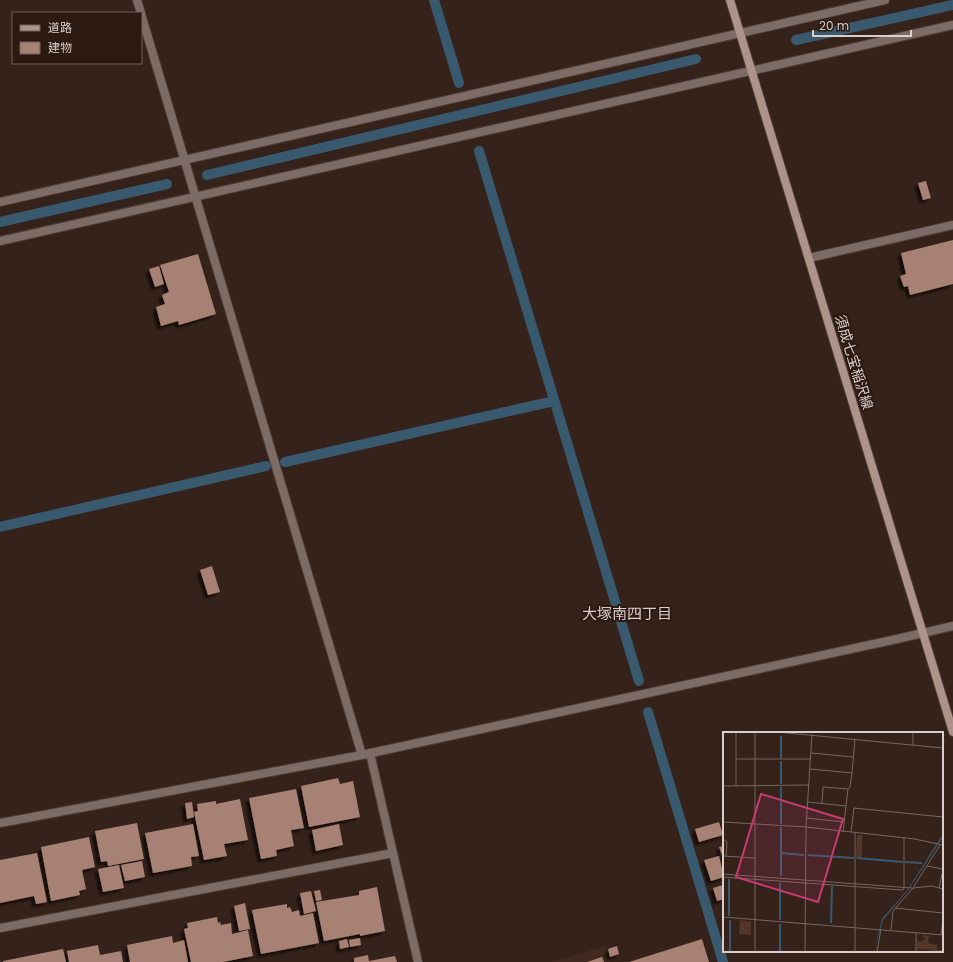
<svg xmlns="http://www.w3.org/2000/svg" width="953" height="962" font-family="Poppins,'Noto Sans JP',sans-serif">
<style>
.built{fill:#422920}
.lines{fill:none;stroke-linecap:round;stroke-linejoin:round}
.stream{stroke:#39596f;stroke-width:10}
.building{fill:#a78173;filter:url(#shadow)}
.street-casing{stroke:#503e37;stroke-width:10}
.secondary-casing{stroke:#503e37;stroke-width:10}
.street{stroke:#7d6c66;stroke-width:8}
.secondary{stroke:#ad9389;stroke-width:8}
.labels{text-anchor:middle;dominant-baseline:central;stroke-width:4;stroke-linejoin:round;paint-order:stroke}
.street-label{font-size:14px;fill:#dbceca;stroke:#2b1912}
.neighbourhood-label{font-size:15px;fill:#dbceca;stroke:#2b1912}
.inset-river{fill:none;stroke:#39596f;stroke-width:2}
.inset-road{fill:none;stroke:#776761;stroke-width:1}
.view{fill:#c73c71;fill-opacity:0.15;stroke:#c73c71;stroke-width:2}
.inset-edge{fill:none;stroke:#dbceca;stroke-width:2}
</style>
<defs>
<filter id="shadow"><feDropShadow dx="-3.5" dy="3.5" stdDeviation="1" flood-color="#0009"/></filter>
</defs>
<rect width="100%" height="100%" fill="#35221b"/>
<path class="built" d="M 606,946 L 610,962 L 551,962 Z"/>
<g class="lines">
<path class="stream" d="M 434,0 L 459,83
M 796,40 L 953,5
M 479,151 L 639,681
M 207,175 L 696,59
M 0,222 L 167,184
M 285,462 L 554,401
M 0,527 L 266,466
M 648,712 L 723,962"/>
</g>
<path class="building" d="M 926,181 L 931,198 L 923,200 L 918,183 Z
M 953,240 L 953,284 L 910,295 L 908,286 L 904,287 L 900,276 L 906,274 L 901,253 Z
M 198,254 L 216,314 L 179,325 L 178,321 L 161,326 L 156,307 L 165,304 L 162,295 L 169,292 L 160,265 Z
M 159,266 L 164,284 L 155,287 L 149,269 Z
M 212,566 L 220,592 L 208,595 L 200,570 Z
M 338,778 L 340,784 L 353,781 L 360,817 L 309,827 L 301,786 Z
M 296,789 L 304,828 L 291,830 L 294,846 L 276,850 L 277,856 L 261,859 L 249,798 Z
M 240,799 L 248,840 L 224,844 L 227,856 L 204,860 L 194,812 L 198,811 L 197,804 L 216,801 L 216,804 Z
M 192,802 L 194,817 L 187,819 L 185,803 Z
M 719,822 L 723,835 L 699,842 L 695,829 Z
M 137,823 L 144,859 L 108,866 L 107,861 L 101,862 L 95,831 Z
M 193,824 L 199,856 L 191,857 L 192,866 L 153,873 L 145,833 Z
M 339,824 L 343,845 L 316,851 L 312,830 Z
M 89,837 L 95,867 L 82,870 L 86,889 L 79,891 L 80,895 L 51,901 L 41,847 Z
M 724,846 L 724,861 L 719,847 Z
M 37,853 L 47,902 L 36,904 L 34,896 L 0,903 L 0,860 Z
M 719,856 L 724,877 L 711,881 L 704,860 Z
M 142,861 L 145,877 L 125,881 L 121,865 Z
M 119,865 L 124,888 L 103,892 L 98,869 Z
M 723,885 L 724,899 L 717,901 L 713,888 Z
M 377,887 L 385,931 L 360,936 L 360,934 L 324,941 L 316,902 L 359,895 L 359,891 Z
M 320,890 L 322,900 L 316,901 L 314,891 Z
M 311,891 L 316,911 L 304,914 L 300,893 Z
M 245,903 L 250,929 L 239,931 L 234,906 Z
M 287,904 L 287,908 L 290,907 L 292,912 L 299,910 L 300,916 L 313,913 L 319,943 L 261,954 L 252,910 Z
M 217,917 L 218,923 L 220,922 L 221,925 L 231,923 L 232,934 L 248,930 L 253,956 L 223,962 L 191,962 L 184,929 L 188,928 L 187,923 Z
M 172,936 L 173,943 L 184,940 L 188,962 L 130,962 L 127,945 Z
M 360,938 L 361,945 L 350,947 L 349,940 Z
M 347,939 L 349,947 L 340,949 L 339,941 Z
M 702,939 L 709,962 L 629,962 Z
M 98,945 L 100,955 L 121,951 L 123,962 L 69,962 L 67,951 Z
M 617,946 L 619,954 L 610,957 L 608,949 Z
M 63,949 L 66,962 L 3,962 L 3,961 Z
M 368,955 L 369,961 L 395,956 L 397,962 L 354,962 L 354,958 Z
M 602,957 L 604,962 L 587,962 Z"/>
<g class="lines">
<g class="street-casing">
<path id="street" d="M 137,0 L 141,13
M 141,14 L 362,755
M 0,202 L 885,0
M 0,241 L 953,25
M 809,258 L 953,225
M 370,753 L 418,962
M 0,823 L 362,755 L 897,639 L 953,626
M 0,928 L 393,853"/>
</g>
<g class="secondary-casing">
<path id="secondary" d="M 730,0 L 953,732"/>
</g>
<use href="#street" class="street"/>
<use href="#secondary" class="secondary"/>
</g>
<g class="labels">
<g class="street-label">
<text transform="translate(854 362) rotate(73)">須成七宝稲沢線</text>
</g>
<g class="neighbourhood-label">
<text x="627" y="613">大塚南四丁目</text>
</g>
</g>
<g transform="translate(723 732)">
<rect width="220" height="220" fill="#35221b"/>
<path d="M 134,103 L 139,103 L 139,126 L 133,126 ZM 17,188 L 28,190 L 28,203 L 16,202 ZM 199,203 L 206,204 L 205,211 L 214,213 L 214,218 L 194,217 L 194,207 L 197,210 L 202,207 Z" fill="#55362a"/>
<path d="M 220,102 L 220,105 L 186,157 L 160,188 L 151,220 L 159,187 L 185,157 Z" fill="#39596f"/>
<path class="inset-river" d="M 58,26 L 58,4M 58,52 L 58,29M 58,92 L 58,55M 58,121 L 81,123M 85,123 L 131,126M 134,126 L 180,130M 182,130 L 199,131M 58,144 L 58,95M 6,184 L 6,147M 57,188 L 57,151M 108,191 L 109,154M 7,220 L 7,188M 57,220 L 57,192"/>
<path class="inset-road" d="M 54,0 L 220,16M 190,13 L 190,0M 88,21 L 130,25M 13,27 L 32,27M 32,27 L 88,27M 87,37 L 129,41 L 132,7M 13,53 L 13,0M 0,54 L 86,53M 125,57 L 127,55 L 129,41M 85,70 L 123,74M 99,71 L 100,55 L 125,57 L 120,100M 83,86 L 121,90M 0,90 L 83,95 L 192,107 L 220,113M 83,95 L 89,2M 128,100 L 131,76 L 220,85M 0,107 L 4,110 L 3,124M 0,124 L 32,126M 204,134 L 220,137M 0,142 L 189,156M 0,145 L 179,158 L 181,157 L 181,106M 190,156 L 209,154 L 220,157M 216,156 L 220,138M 172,176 L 220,181M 0,185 L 220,203M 168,198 L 170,179 L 190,156 L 217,113M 193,201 L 193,220M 218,203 L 220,187M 32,220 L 32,0M 82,220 L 83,95M 132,220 L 132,101M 154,220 L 158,197M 177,220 L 220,219"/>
<path class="view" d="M 38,62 L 120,87 L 95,170 L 13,145 Z"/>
<rect width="220" height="220" class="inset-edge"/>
</g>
<rect x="12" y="12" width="130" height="52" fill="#2b1912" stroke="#71615c"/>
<rect x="20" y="25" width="20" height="6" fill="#ad9389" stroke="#71615c"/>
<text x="48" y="32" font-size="12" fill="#dbceca">道路</text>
<rect x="20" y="42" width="20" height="12" fill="#a78173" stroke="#71615c"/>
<text x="48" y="52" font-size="12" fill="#dbceca">建物</text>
<path d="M813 30v6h98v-6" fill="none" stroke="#dbceca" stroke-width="2"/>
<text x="819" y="30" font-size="12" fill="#dbceca" stroke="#2b1912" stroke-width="3" paint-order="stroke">20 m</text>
</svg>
